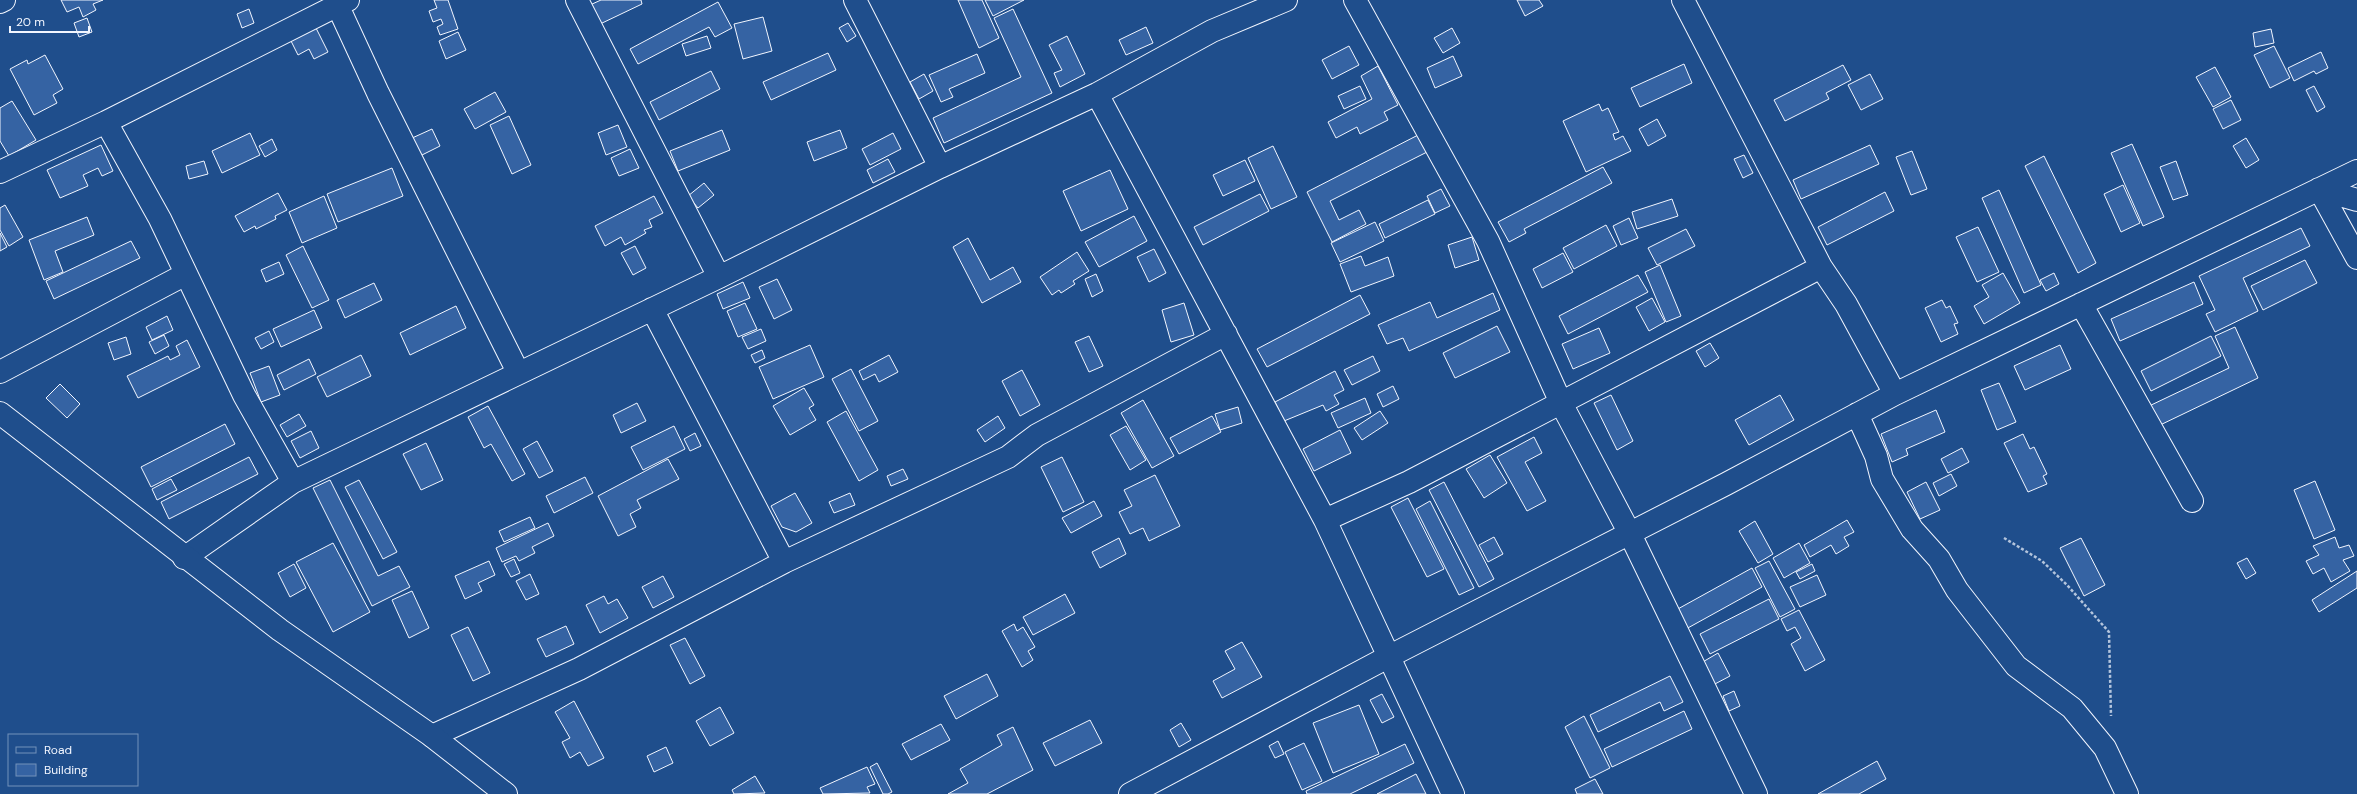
<svg xmlns="http://www.w3.org/2000/svg" width="2357" height="794" font-family="'DM Sans',sans-serif">
<style>
.building{fill:#3563a3;stroke:#f2f6ff}
.lines{fill:none;stroke-linecap:round;stroke-linejoin:round}
.minor-casing{stroke:#f2f6ff;stroke-width:24}
.secondary-casing{stroke:#f2f6ff;stroke-width:24}
.path{stroke:#b3c4dc;stroke-width:2.5;stroke-dasharray:3 2;stroke-linecap:butt}
.minor{stroke:#1f4e8c;stroke-width:22}
.secondary{stroke:#1f4e8c;stroke-width:22}
</style>
<rect width="100%" height="100%" fill="#1f4e8c"/>
<path class="building" d="M 61,0 L 103,0 L 93,4 L 96,10 L 83,17 L 79,7 L 67,12 Z
M 434,0 L 448,0 L 458,29 L 440,35 L 437,27 L 443,24 L 441,19 L 433,22 L 429,11 L 437,8 Z
M 601,0 L 641,0 L 642,4 L 598,25 L 590,5 Z
M 958,0 L 982,0 L 999,38 L 979,48 Z
M 985,0 L 1024,0 L 993,16 Z
M 1517,0 L 1539,0 L 1543,6 L 1525,16 Z
M 718,2 L 732,28 L 715,37 L 709,27 L 638,64 L 630,49 Z
M 249,9 L 254,23 L 242,28 L 237,14 Z
M 1013,9 L 1052,93 L 944,143 L 933,118 L 1021,77 L 994,18 Z
M 763,17 L 772,51 L 743,59 L 734,24 Z
M 87,18 L 92,32 L 79,37 L 74,23 Z
M 848,23 L 856,36 L 847,42 L 839,28 Z
M 1146,27 L 1153,43 L 1126,55 L 1119,40 Z
M 316,28 L 328,52 L 314,59 L 309,49 L 298,55 L 291,41 Z
M 1452,28 L 1460,43 L 1443,53 L 1434,38 Z
M 2271,29 L 2274,43 L 2255,47 L 2253,33 Z
M 458,32 L 466,50 L 446,59 L 439,41 Z
M 707,36 L 711,48 L 686,56 L 682,44 Z
M 1067,36 L 1085,74 L 1060,87 L 1054,73 L 1062,70 L 1049,45 Z
M 1349,46 L 1359,65 L 1332,79 L 1322,60 Z
M 2274,46 L 2290,78 L 2270,88 L 2254,55 Z
M 2321,52 L 2328,68 L 2316,74 L 2314,71 L 2294,81 L 2288,68 Z
M 828,53 L 836,70 L 771,100 L 763,82 Z
M 977,54 L 985,73 L 949,89 L 953,97 L 941,102 L 929,75 Z
M 45,55 L 63,89 L 53,95 L 57,103 L 34,115 L 10,69 L 27,60 L 28,64 Z
M 1453,56 L 1462,76 L 1435,88 L 1427,68 Z
M 1684,64 L 1692,83 L 1640,107 L 1631,88 Z
M 1843,65 L 1851,80 L 1826,93 L 1829,99 L 1785,121 L 1774,100 Z
M 1378,66 L 1398,105 L 1384,112 L 1388,120 L 1360,134 L 1357,127 L 1336,138 L 1328,122 L 1372,99 L 1361,76 Z
M 2215,67 L 2231,97 L 2213,107 L 2196,77 Z
M 711,71 L 720,89 L 659,120 L 650,102 Z
M 924,74 L 933,91 L 919,99 L 910,82 Z
M 1870,74 L 1883,99 L 1861,110 L 1848,85 Z
M 1360,86 L 1366,99 L 1344,109 L 1338,96 Z
M 2314,86 L 2325,107 L 2317,112 L 2306,90 Z
M 495,92 L 506,112 L 475,129 L 464,109 Z
M 2231,100 L 2241,120 L 2223,129 L 2213,109 Z
M 12,101 L 36,140 L 9,156 L 0,141 L 0,108 Z
M 1599,104 L 1602,111 L 1608,108 L 1619,132 L 1613,134 L 1615,140 L 1623,136 L 1631,151 L 1586,172 L 1563,121 Z
M 509,116 L 531,165 L 512,174 L 490,125 Z
M 1657,119 L 1666,136 L 1648,146 L 1639,129 Z
M 618,125 L 627,147 L 606,155 L 598,133 Z
M 432,129 L 440,146 L 418,157 L 410,139 Z
M 722,130 L 730,150 L 678,171 L 670,151 Z
M 840,130 L 847,148 L 814,161 L 807,142 Z
M 250,133 L 260,155 L 222,173 L 212,151 Z
M 893,133 L 901,149 L 870,165 L 862,149 Z
M 1422,133 L 1431,150 L 1330,201 L 1339,220 L 1359,210 L 1366,224 L 1332,242 L 1307,192 Z
M 2246,138 L 2259,160 L 2246,168 L 2233,146 Z
M 272,139 L 277,150 L 265,157 L 259,146 Z
M 2132,144 L 2164,217 L 2143,226 L 2111,153 Z
M 101,145 L 113,171 L 102,176 L 98,168 L 83,175 L 88,186 L 60,198 L 47,170 Z
M 1870,145 L 1879,164 L 1801,199 L 1793,180 Z
M 1273,146 L 1297,197 L 1271,209 L 1248,158 Z
M 630,149 L 639,168 L 619,176 L 611,158 Z
M 1912,151 L 1927,189 L 1911,195 L 1896,157 Z
M 1744,155 L 1753,173 L 1743,178 L 1734,159 Z
M 2044,156 L 2096,263 L 2078,273 L 2025,166 Z
M 888,159 L 895,172 L 873,183 L 867,170 Z
M 1245,160 L 1255,181 L 1223,196 L 1213,175 Z
M 204,161 L 208,174 L 189,179 L 186,166 Z
M 2176,161 L 2188,195 L 2173,200 L 2160,167 Z
M 1603,167 L 1612,183 L 1524,229 L 1526,233 L 1509,242 L 1498,222 Z
M 392,168 L 403,196 L 338,222 L 327,194 Z
M 1110,170 L 1128,209 L 1081,231 L 1063,191 Z
M 704,183 L 714,195 L 698,208 L 688,196 Z
M 2123,185 L 2140,223 L 2121,232 L 2104,194 Z
M 1441,189 L 1450,206 L 1435,213 L 1427,196 Z
M 1999,190 L 2041,285 L 2024,293 L 1982,198 Z
M 1885,192 L 1894,211 L 1827,245 L 1818,227 Z
M 278,193 L 287,210 L 275,216 L 276,219 L 256,229 L 255,226 L 244,232 L 235,216 Z
M 1260,194 L 1269,211 L 1203,245 L 1194,227 Z
M 324,196 L 337,228 L 302,243 L 289,212 Z
M 654,196 L 663,213 L 649,220 L 652,227 L 644,230 L 646,233 L 625,245 L 621,237 L 605,246 L 595,226 Z
M 1672,199 L 1678,216 L 1637,229 L 1632,212 Z
M 1428,200 L 1435,214 L 1385,238 L 1379,224 Z
M 5,205 L 23,237 L 9,246 L 0,230 L 0,208 Z
M 1134,216 L 1147,241 L 1099,267 L 1085,242 Z
M 87,217 L 94,235 L 55,251 L 63,272 L 44,280 L 29,240 Z
M 1629,218 L 1638,238 L 1621,245 L 1613,226 Z
M 1375,222 L 1384,241 L 1340,262 L 1331,243 Z
M 1606,225 L 1617,246 L 1574,269 L 1563,248 Z
M 1978,227 L 1999,272 L 1977,282 L 1956,237 Z
M 2301,228 L 2310,246 L 2243,278 L 2258,311 L 2215,332 L 2206,314 L 2215,310 L 2199,276 Z
M 1686,229 L 1695,246 L 1657,265 L 1648,248 Z
M 0,233 L 7,247 L 0,251 Z
M 1472,237 L 1479,260 L 1455,268 L 1448,245 Z
M 968,238 L 990,280 L 1013,267 L 1021,282 L 982,303 L 953,247 Z
M 131,241 L 140,258 L 54,299 L 46,281 Z
M 303,246 L 329,300 L 312,308 L 286,255 Z
M 635,246 L 646,268 L 633,275 L 621,253 Z
M 1154,249 L 1166,273 L 1149,282 L 1137,257 Z
M 1077,252 L 1089,271 L 1073,281 L 1075,284 L 1061,293 L 1059,290 L 1052,295 L 1040,277 Z
M 1563,253 L 1573,272 L 1542,288 L 1533,269 Z
M 1361,256 L 1365,266 L 1388,257 L 1394,276 L 1351,292 L 1340,264 Z
M 2305,260 L 2317,283 L 2263,310 L 2251,286 Z
M 279,262 L 284,274 L 266,282 L 261,270 Z
M 1660,265 L 1681,316 L 1666,322 L 1645,272 Z
M 2003,273 L 2020,303 L 1984,324 L 1974,306 L 1989,297 L 1982,285 Z
M 2054,273 L 2059,284 L 2046,291 L 2040,280 Z
M 1096,274 L 1103,291 L 1092,297 L 1085,279 Z
M 1638,275 L 1648,292 L 1568,334 L 1559,316 Z
M 777,279 L 792,310 L 774,319 L 759,287 Z
M 743,282 L 750,298 L 723,309 L 717,294 Z
M 2194,282 L 2203,304 L 2120,341 L 2111,319 Z
M 374,283 L 382,300 L 345,318 L 337,300 Z
M 1493,293 L 1500,310 L 1409,351 L 1403,338 L 1387,344 L 1378,325 L 1430,302 L 1437,318 Z
M 1360,295 L 1370,314 L 1267,367 L 1257,349 Z
M 1652,298 L 1665,322 L 1649,331 L 1636,307 Z
M 1942,300 L 1946,308 L 1950,306 L 1958,323 L 1954,324 L 1958,334 L 1941,342 L 1925,308 Z
M 745,303 L 757,329 L 738,337 L 727,311 Z
M 1184,303 L 1194,335 L 1171,342 L 1162,310 Z
M 456,306 L 466,328 L 410,355 L 400,333 Z
M 314,310 L 322,328 L 281,347 L 273,329 Z
M 167,316 L 173,330 L 152,340 L 146,327 Z
M 1497,326 L 1510,352 L 1455,378 L 1443,353 Z
M 2235,327 L 2258,378 L 2156,427 L 2147,407 L 2229,368 L 2215,336 Z
M 1599,328 L 1610,353 L 1573,369 L 1562,344 Z
M 761,329 L 766,341 L 748,349 L 742,337 Z
M 269,331 L 274,342 L 261,349 L 255,338 Z
M 164,335 L 169,346 L 155,354 L 149,342 Z
M 1089,336 L 1103,366 L 1089,372 L 1075,342 Z
M 2211,336 L 2221,356 L 2151,391 L 2141,371 Z
M 126,337 L 131,354 L 114,360 L 108,343 Z
M 187,340 L 200,367 L 138,398 L 127,376 L 168,356 L 170,360 L 180,355 L 176,346 Z
M 1710,343 L 1719,358 L 1705,367 L 1696,351 Z
M 810,345 L 824,377 L 773,399 L 759,367 Z
M 2060,345 L 2071,369 L 2025,390 L 2014,366 Z
M 762,350 L 765,358 L 755,363 L 751,355 Z
M 361,355 L 371,376 L 327,397 L 317,377 Z
M 889,355 L 898,372 L 879,382 L 875,374 L 863,380 L 859,371 Z
M 1373,356 L 1380,371 L 1352,385 L 1344,370 Z
M 309,359 L 316,374 L 284,390 L 277,375 Z
M 269,366 L 280,395 L 261,402 L 250,373 Z
M 851,369 L 878,421 L 859,431 L 832,379 Z
M 1022,370 L 1040,405 L 1020,416 L 1002,381 Z
M 1335,371 L 1344,390 L 1334,395 L 1339,404 L 1326,411 L 1323,405 L 1284,421 L 1275,402 Z
M 1999,383 L 2016,422 L 1997,430 L 1981,390 Z
M 60,384 L 80,404 L 67,418 L 46,398 Z
M 1393,386 L 1399,399 L 1383,407 L 1377,394 Z
M 804,388 L 814,405 L 809,408 L 816,420 L 790,435 L 773,406 Z
M 1611,395 L 1633,441 L 1617,450 L 1594,403 Z
M 1780,395 L 1794,420 L 1749,445 L 1735,420 Z
M 1365,398 L 1371,413 L 1338,428 L 1331,413 Z
M 1143,400 L 1174,456 L 1152,468 L 1121,413 Z
M 637,403 L 646,421 L 621,433 L 613,415 Z
M 488,406 L 525,474 L 512,481 L 491,444 L 484,448 L 468,417 Z
M 1238,407 L 1242,423 L 1220,430 L 1215,414 Z
M 1936,410 L 1945,432 L 1906,449 L 1908,455 L 1892,462 L 1881,434 Z
M 846,411 L 878,470 L 859,481 L 827,422 Z
M 1380,411 L 1388,423 L 1362,440 L 1354,428 Z
M 299,414 L 306,426 L 287,437 L 280,425 Z
M 998,416 L 1005,428 L 985,442 L 977,430 Z
M 1212,416 L 1221,432 L 1179,454 L 1170,438 Z
M 225,424 L 235,444 L 151,487 L 141,467 Z
M 674,426 L 685,449 L 643,470 L 631,447 Z
M 1126,426 L 1146,460 L 1130,470 L 1110,435 Z
M 1340,430 L 1351,453 L 1314,471 L 1303,449 Z
M 311,431 L 319,448 L 300,458 L 291,441 Z
M 695,433 L 701,446 L 690,451 L 684,439 Z
M 2023,434 L 2030,449 L 2034,447 L 2047,474 L 2043,476 L 2047,484 L 2028,492 L 2004,443 Z
M 1534,437 L 1542,453 L 1525,462 L 1546,501 L 1527,511 L 1497,457 Z
M 537,441 L 553,471 L 539,478 L 523,449 Z
M 426,443 L 443,480 L 421,490 L 403,454 Z
M 1962,448 L 1969,462 L 1948,473 L 1941,459 Z
M 1490,455 L 1507,483 L 1484,498 L 1466,469 Z
M 249,457 L 258,474 L 169,519 L 161,502 Z
M 1062,457 L 1084,502 L 1063,512 L 1041,467 Z
M 668,459 L 679,479 L 637,500 L 641,508 L 630,514 L 636,527 L 618,536 L 598,496 Z
M 903,469 L 908,479 L 891,486 L 887,476 Z
M 1951,474 L 1957,486 L 1939,496 L 1933,483 Z
M 1155,475 L 1180,526 L 1149,541 L 1143,528 L 1130,534 L 1119,512 L 1132,506 L 1124,490 Z
M 585,477 L 593,493 L 554,513 L 546,496 Z
M 171,479 L 177,490 L 157,500 L 152,489 Z
M 330,480 L 378,576 L 399,566 L 410,587 L 372,606 L 313,488 Z
M 359,480 L 397,552 L 383,559 L 345,487 Z
M 2315,481 L 2335,530 L 2314,539 L 2294,490 Z
M 1444,482 L 1494,579 L 1479,587 L 1429,490 Z
M 1926,482 L 1940,510 L 1920,519 L 1907,492 Z
M 795,493 L 812,523 L 796,532 L 782,527 L 771,506 Z
M 850,493 L 855,505 L 834,513 L 829,502 Z
M 1408,498 L 1444,569 L 1427,577 L 1391,507 Z
M 1094,501 L 1102,516 L 1071,533 L 1062,518 Z
M 1430,501 L 1474,588 L 1459,595 L 1416,509 Z
M 530,517 L 535,528 L 504,542 L 499,531 Z
M 1847,520 L 1854,532 L 1844,537 L 1849,546 L 1836,554 L 1831,545 L 1810,557 L 1804,545 Z
M 1755,521 L 1773,554 L 1758,563 L 1739,531 Z
M 548,523 L 554,536 L 532,547 L 535,553 L 519,561 L 516,556 L 502,562 L 496,548 Z
M 1494,537 L 1503,554 L 1488,562 L 1479,545 Z
M 2335,537 L 2339,548 L 2349,545 L 2354,556 L 2343,560 L 2350,571 L 2331,582 L 2324,568 L 2313,574 L 2306,561 L 2319,555 L 2313,546 Z
M 1119,538 L 1126,554 L 1100,568 L 1092,552 Z
M 2081,538 L 2105,585 L 2084,596 L 2060,548 Z
M 333,543 L 370,612 L 333,632 L 296,562 Z
M 1799,543 L 1810,563 L 1784,578 L 1773,558 Z
M 2247,558 L 2256,573 L 2246,579 L 2237,563 Z
M 514,559 L 520,573 L 511,577 L 504,564 Z
M 489,561 L 495,575 L 478,583 L 482,591 L 465,599 L 455,576 Z
M 1769,561 L 1795,609 L 1780,617 L 1755,568 Z
M 294,564 L 306,588 L 290,597 L 278,573 Z
M 1812,564 L 1815,571 L 1800,579 L 1796,572 Z
M 1752,568 L 1762,587 L 1686,629 L 1676,610 Z
M 2357,571 L 2357,588 L 2319,612 L 2312,600 Z
M 530,574 L 539,594 L 526,600 L 516,581 Z
M 1817,575 L 1826,595 L 1800,607 L 1790,587 Z
M 663,576 L 674,597 L 653,608 L 642,587 Z
M 412,591 L 429,628 L 409,638 L 392,600 Z
M 1065,594 L 1075,613 L 1033,635 L 1023,617 Z
M 604,596 L 608,604 L 617,599 L 628,618 L 600,633 L 586,605 Z
M 1769,599 L 1779,619 L 1710,654 L 1700,634 Z
M 1799,610 L 1825,660 L 1805,671 L 1791,644 L 1801,638 L 1795,627 L 1787,631 L 1781,619 Z
M 1014,624 L 1017,631 L 1023,627 L 1035,647 L 1028,651 L 1033,660 L 1022,667 L 1002,631 Z
M 566,626 L 574,644 L 546,657 L 537,639 Z
M 468,627 L 490,673 L 473,681 L 451,635 Z
M 685,638 L 705,676 L 690,684 L 670,645 Z
M 1242,642 L 1262,677 L 1222,698 L 1213,681 L 1235,669 L 1225,651 Z
M 1718,653 L 1730,676 L 1713,685 L 1701,663 Z
M 987,674 L 998,696 L 956,719 L 944,696 Z
M 1670,676 L 1683,702 L 1664,711 L 1660,702 L 1598,732 L 1590,715 Z
M 1734,691 L 1740,706 L 1729,711 L 1723,696 Z
M 1382,694 L 1394,717 L 1382,723 L 1370,700 Z
M 574,701 L 604,758 L 588,766 L 580,752 L 570,758 L 562,742 L 570,738 L 555,712 Z
M 1359,705 L 1379,754 L 1333,773 L 1313,723 Z
M 720,707 L 734,733 L 710,746 L 696,721 Z
M 1684,711 L 1692,729 L 1612,767 L 1604,749 Z
M 1584,716 L 1610,768 L 1590,778 L 1565,727 Z
M 1090,720 L 1102,743 L 1055,766 L 1043,743 Z
M 1181,723 L 1191,740 L 1179,747 L 1170,730 Z
M 941,724 L 950,740 L 911,760 L 902,744 Z
M 1013,727 L 1033,770 L 987,794 L 948,794 L 968,783 L 960,769 L 1002,745 L 997,735 Z
M 1278,741 L 1284,754 L 1275,758 L 1269,746 Z
M 1304,743 L 1322,781 L 1302,790 L 1285,752 Z
M 1405,744 L 1414,763 L 1350,794 L 1307,794 L 1306,791 Z
M 666,747 L 673,763 L 654,772 L 647,756 Z
M 1877,761 L 1886,779 L 1859,794 L 1818,794 Z
M 877,763 L 892,792 L 888,794 L 883,794 L 870,767 Z
M 867,767 L 875,784 L 867,787 L 870,793 L 823,794 L 820,788 Z
M 1416,774 L 1426,794 L 1377,794 Z
M 755,776 L 765,793 L 734,794 L 732,790 Z
M 1595,779 L 1603,794 L 1577,794 L 1575,789 Z"/>
<g class="lines">
<g class="minor-casing">
<path id="minor" d="M 335,0 L 378,93 L 518,372
M 577,0 L 719,277
M 855,0 L 940,167
M 1355,0 L 1488,241 L 1561,403 L 1629,532 L 1756,794
M 1683,0 L 1821,267 L 1846,304 L 1895,394
M 0,2 L 4,0
M 1097,94 L 1325,520 L 1453,794
M 106,122 L 160,219 L 244,395 L 293,482
M 0,172 L 106,122 L 348,0
M 2319,189 L 2357,258
M 2319,189 L 2357,200
M 2081,304 L 2192,501
M 652,309 L 784,562
M 0,372 L 186,274
M 1857,414 L 1876,456 L 1882,479 L 1912,529 L 1939,559 L 1957,590 L 2016,666 L 2072,708 L 2105,748 L 2127,794
M 1325,520 L 1409,482 L 1821,267
M 184,558 L 293,482 L 719,277 L 940,167 L 1097,94 L 1212,31 L 1286,0
M 432,736 L 579,669 L 784,562 L 1008,457 L 1037,435 L 1226,334
M 1130,794 L 1388,657 L 1726,484 L 1895,394 L 2357,171"/>
</g>
<g class="secondary-casing">
<path id="secondary" d="M 0,413 L 280,630 L 432,736 L 506,794"/>
</g>
<path class="path" d="M 2004,538 L 2042,561 L 2067,585 L 2109,632 L 2111,716"/>
<use href="#minor" class="minor"/>
<use href="#secondary" class="secondary"/>
</g>
<rect x="8" y="734" width="130" height="52" fill="#1f4e8c" stroke="#7391ba"/>
<rect x="16" y="747" width="20" height="6" fill="#1f4e8c" stroke="#7391ba"/>
<text x="44" y="754" font-size="12" fill="#f2f6ff">Road</text>
<rect x="16" y="764" width="20" height="12" fill="#3563a3" stroke="#7391ba"/>
<text x="44" y="774" font-size="12" fill="#f2f6ff">Building</text>
<path d="M10 26v6h79v-6" fill="none" stroke="#f2f6ff" stroke-width="2"/>
<text x="16" y="26" font-size="12" fill="#f2f6ff" stroke="#1f4e8c" stroke-width="3" paint-order="stroke">20 m</text>
</svg>
